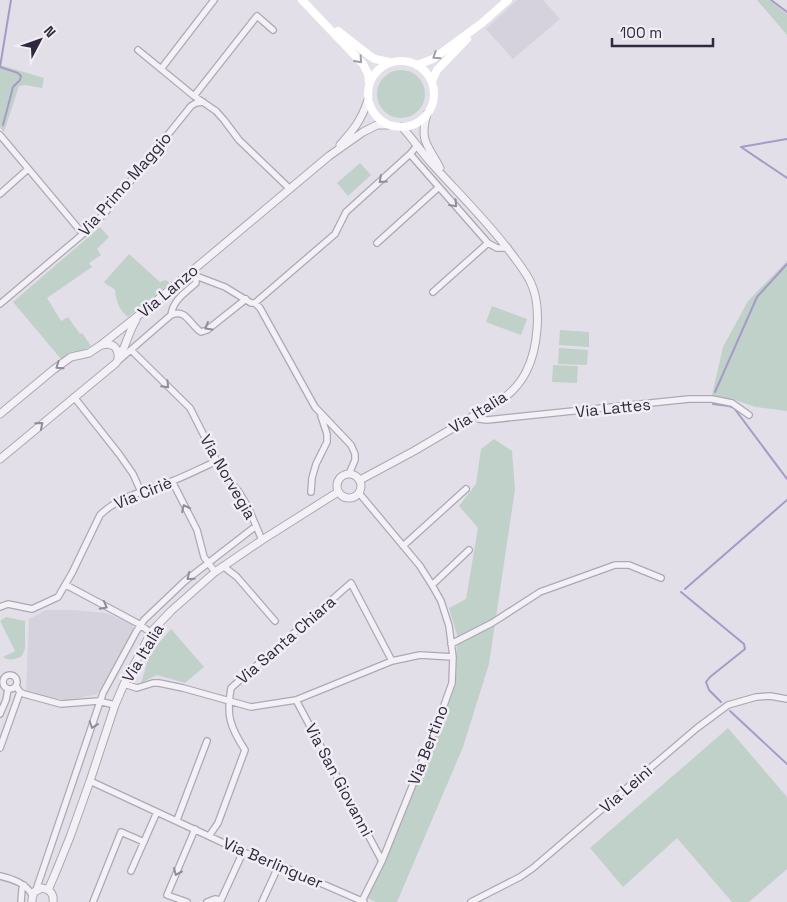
<svg xmlns="http://www.w3.org/2000/svg" width="787" height="902" font-family="'Space Grotesk',sans-serif">
<style>
.built{fill:#d5d1dd}
.green{fill:#c0d1c9}
.lines{fill:none;stroke-linecap:round;stroke-linejoin:round}
.stream{stroke:#a79ac7;stroke-width:2}
.minor-casing{stroke:#ada8b5;stroke-width:8}
.tertiary-casing{stroke:#ada8b5;stroke-width:9}
.minor{stroke:#f3f1f6;stroke-width:5.5}
.tertiary{stroke:#f3f1f6;stroke-width:7}
.secondary{stroke:#fff;stroke-width:8}
.oneway{stroke:#a29ea8}
.oneway2{stroke:#928c9a}
.labels{text-anchor:middle;dominant-baseline:central;stroke-width:5;stroke-linejoin:round;paint-order:stroke}
.street-label{font-size:16px;fill:#31283e;stroke:#f1eef5}
</style>
<rect width="100%" height="100%" fill="#e2dfe8"/>
<path class="built" d="M 517,0 L 543,0 L 560,19 L 513,59 L 486,29 Z
M 46,610 L 73,610 L 106,613 L 132,624 L 134,629 L 97,694 L 70,700 L 51,698 L 26,691 L 29,619 Z"/>
<path class="green" d="M 757,0 L 769,0 L 787,14 L 787,35 Z
M 0,65 L 44,78 L 42,88 L 26,85 L 19,86 L 4,132 L 0,127 Z
M377 94a24 24 0 1 1 48 0a24 24 0 1 1-48 0Z
M 360,163 L 371,175 L 348,196 L 337,183 Z
M 100,227 L 109,237 L 97,249 L 101,255 L 89,263 L 92,267 L 89,269 L 47,298 L 61,321 L 68,317 L 80,334 L 82,333 L 91,346 L 83,350 L 70,352 L 61,359 L 13,302 Z
M 129,254 L 160,282 L 165,280 L 168,281 L 169,284 L 128,317 C 121,312 117,304 116,296 C 115,294 116,290 114,289 C 111,286 107,286 104,282 Z
M 787,261 L 787,411 L 756,407 L 738,401 L 712,395 L 723,347 L 748,301 Z
M 492,306 L 527,319 L 521,335 L 486,322 Z
M 560,330 L 589,332 L 589,347 L 559,345 Z
M 559,348 L 588,350 L 587,365 L 558,364 Z
M 553,365 L 578,366 L 577,383 L 552,382 Z
M 494,439 L 512,451 L 515,489 L 489,664 L 463,747 L 397,902 L 376,902 L 367,898 L 397,832 L 438,734 L 456,683 L 457,635 L 449,608 L 466,599 L 478,528 L 459,506 L 476,484 L 481,449 Z
M 6,617 L 25,621 L 25,648 L 22,656 C 15,660 10,661 3,657 L 15,651 L 0,621 Z
M 171,629 L 204,667 L 185,683 L 157,675 L 141,683 L 150,653 Z
M 728,728 L 787,797 L 787,869 L 749,902 L 732,902 L 677,838 L 623,887 L 590,848 Z"/>
<g class="lines">
<path class="stream" d="M 771,0 L 787,12
M 3,125 L 13,87 L 20,80 L 21,76 L 18,73 L 0,67 L 11,0
M 787,139 L 741,147 L 787,178
M 715,392 L 757,297 L 787,264
M 713,404 L 729,406 L 734,408 L 787,479
M 685,589 L 787,500
M 681,592 L 744,644 L 745,649 L 710,677 L 706,682 L 709,690 L 721,702
M 730,711 L 787,764"/>
<g class="minor-casing">
<path id="minor" d="M 138,50 L 194,96 L 216,111 L 224,120 L 239,140 L 290,189
M 161,69 L 214,0
M 194,96 L 257,16 L 273,30
M 0,135 L 83,234
M 410,154 L 488,243 L 497,248 L 508,248
M 0,194 L 28,169
M 377,243 L 439,187
M 191,272 L 196,276 L 225,287 L 251,303 L 255,303 L 260,308 L 315,407 L 351,445 L 355,454 L 355,460 L 349,474
M 433,292 L 488,243
M 255,303 L 335,234 L 346,212 L 410,154 L 417,146
M 0,304 L 83,234 L 104,214 L 191,106 L 196,103 L 203,102
M 171,315 C 173,300 185,293 196,283 L 196,276
M 131,350 L 190,408 L 224,475 L 239,492 L 248,507 L 262,540
M 118,361 L 171,315 C 186,308 190,325 201,332 L 207,330 L 246,299
M 74,397 L 119,454 L 133,474 L 141,492
M 475,415 L 479,419 L 487,420 L 689,399 L 712,399 L 732,403 L 749,415
M 172,481 L 197,530 L 204,557 L 215,572
M 311,492 L 312,478 L 316,464 L 327,442 L 327,434 L 321,416
M 359,493 L 420,566 L 432,585 L 441,601 L 449,626 L 453,657 L 452,683 L 438,722 L 382,861 L 362,901
M 403,546 L 466,489
M 223,566 L 237,577 L 275,621
M 66,585 L 139,624 L 151,633
M 432,585 L 469,550
M 0,607 L 8,604 L 32,609 L 58,597 L 72,573 L 100,515 C 119,496 146,491 170,482 C 186,476 201,468 217,461
M 451,644 L 492,623 L 540,592 L 615,565 L 629,565 L 661,578
M3 682a7 7 0 1 1 14 0a7 7 0 1 1-14 0Z
M 124,684 L 137,688 L 153,683 L 159,683 L 183,688 L 251,707 L 296,700 L 392,661 L 420,655 L 453,657
M 16,686 L 20,692 L 24,694 L 61,704 L 98,701 L 115,705
M 296,700 L 382,861
M 0,714 L 6,700 L 8,689
M 0,748 L 20,692
M 90,781 L 243,852 L 279,865 L 364,902
M 177,820 L 207,741
M 209,836 L 218,823 L 245,750 C 230,727 226,715 231,688 L 351,583 L 392,661
M 131,871 L 157,812
M 0,876 C 12,879 26,883 32,895
M 36,890 L 103,693 L 136,632 L 144,620 L 185,581 L 256,526
M 21,902 L 22,889 L 24,885
M 93,902 L 121,832 L 144,842
M 187,902 L 167,895 L 195,829
M 207,902 L 215,899 L 221,900 L 243,852
M 262,902 L 279,865
M 471,902 L 520,877 L 533,868 L 697,728 L 728,705 L 756,697 L 770,696 L 787,699"/>
</g>
<g class="tertiary-casing">
<path id="tertiary" d="M 427,114 C 419,141 428,145 440,168
M 340,145 C 354,129 361,121 368,100
M 102,345 C 113,342 119,348 118,359
M 0,414 L 53,370 L 71,357 L 89,353 L 101,345 L 149,307 L 329,156 L 363,132 L 377,125 L 388,125
M 0,459 L 116,363 C 125,350 128,333 136,320
M337 486a12 12 0 1 1 24 0a12 12 0 1 1-24 0Z
M 360,480 L 414,451 L 504,398 C 513,391 521,382 526,372 C 538,349 542,307 531,283 C 527,274 520,265 514,257 C 490,224 461,196 433,165 C 422,153 413,139 402,127
M 48,890 L 55,874 L 70,837 L 90,781 L 115,705 L 124,684 L 152,631 L 171,611 L 215,572 L 262,540 L 338,492
M 32,902 L 32,899 L 34,892 L 42,888 C 50,889 54,894 53,902"/>
</g>
<use href="#minor" class="minor"/>
<use href="#tertiary" class="tertiary"/>
<path class="secondary" d="M 302,0 L 363,64 L 368,74 L 369,82
M 338,31 L 370,56 L 375,59 L 389,62
M368 94a33 33 0 1 1 66 0a33 33 0 1 1-66 0Z
M 417,65 L 433,59 L 482,23 L 508,0
M 432,81 L 437,70 L 467,39"/>
</g>
<defs><path id="oneway-chevron" d="M-2-3.5L2.5 0L-2 3.5" fill="none" stroke-width="1.6" stroke-linecap="round" stroke-linejoin="round" transform="scale(1.25)"/></defs>
<g class="oneway">
<use href="#oneway-chevron" transform="translate(436 56) rotate(147)"/>
<use href="#oneway-chevron" transform="translate(359 60) rotate(48)"/>
</g>
<g class="oneway2">
<use href="#oneway-chevron" transform="translate(382 180) rotate(138)"/>
<use href="#oneway-chevron" transform="translate(454 204) rotate(48)"/>
<use href="#oneway-chevron" transform="translate(208 327) rotate(150)"/>
<use href="#oneway-chevron" transform="translate(59 366) rotate(145)"/>
<use href="#oneway-chevron" transform="translate(166 385) rotate(46)"/>
<use href="#oneway-chevron" transform="translate(40 425) rotate(-40)"/>
<use href="#oneway-chevron" transform="translate(185 508) rotate(-117)"/>
<use href="#oneway-chevron" transform="translate(190 577) rotate(141)"/>
<use href="#oneway-chevron" transform="translate(104 606) rotate(28)"/>
<use href="#oneway-chevron" transform="translate(93 725) rotate(109)"/>
<use href="#oneway-chevron" transform="translate(177 872) rotate(114)"/>
</g>
<g class="labels">
<g class="street-label">
<text transform="translate(125 184) rotate(-49)">Via Primo Maggio</text>
<text transform="translate(168 291) rotate(-40)">Via Lanzo</text>
<text transform="translate(613 408) rotate(-6)">Via Lattes</text>
<text transform="translate(478 412) rotate(-32)">Via Italia</text>
<text transform="translate(228 477) rotate(60)">Via Norvegia</text>
<text transform="translate(143 493) rotate(-22)">Via Ciriè</text>
<text transform="translate(286 640) rotate(-41)">Via Santa Chiara</text>
<text transform="translate(143 653) rotate(-59)">Via Italia</text>
<text transform="translate(428 745) rotate(-69)">Via Bertino</text>
<text transform="translate(339 780) rotate(62)">Via San Giovanni</text>
<text transform="translate(626 789) rotate(-41)">Via Leinì</text>
<text transform="translate(273 863) rotate(23)">Via Berlinguer</text>
</g>
</g>
<g transform="translate(40 40) rotate(49)" stroke="#f1eef5" stroke-width="4" paint-order="stroke">
<path d="M0-4L9 19L0 12L-9 19Z" fill="#31283e"/>
<text y="-8" font-size="14" font-weight="bold" text-anchor="middle" fill="#31283e">N</text>
</g>
<path d="M612 38v8h101v-8" fill="none" stroke="#31283e" stroke-width="2.5"/>
<text x="620" y="38" font-size="15" fill="#31283e" stroke="#f1eef5" stroke-width="4" paint-order="stroke">100 m</text>
</svg>
